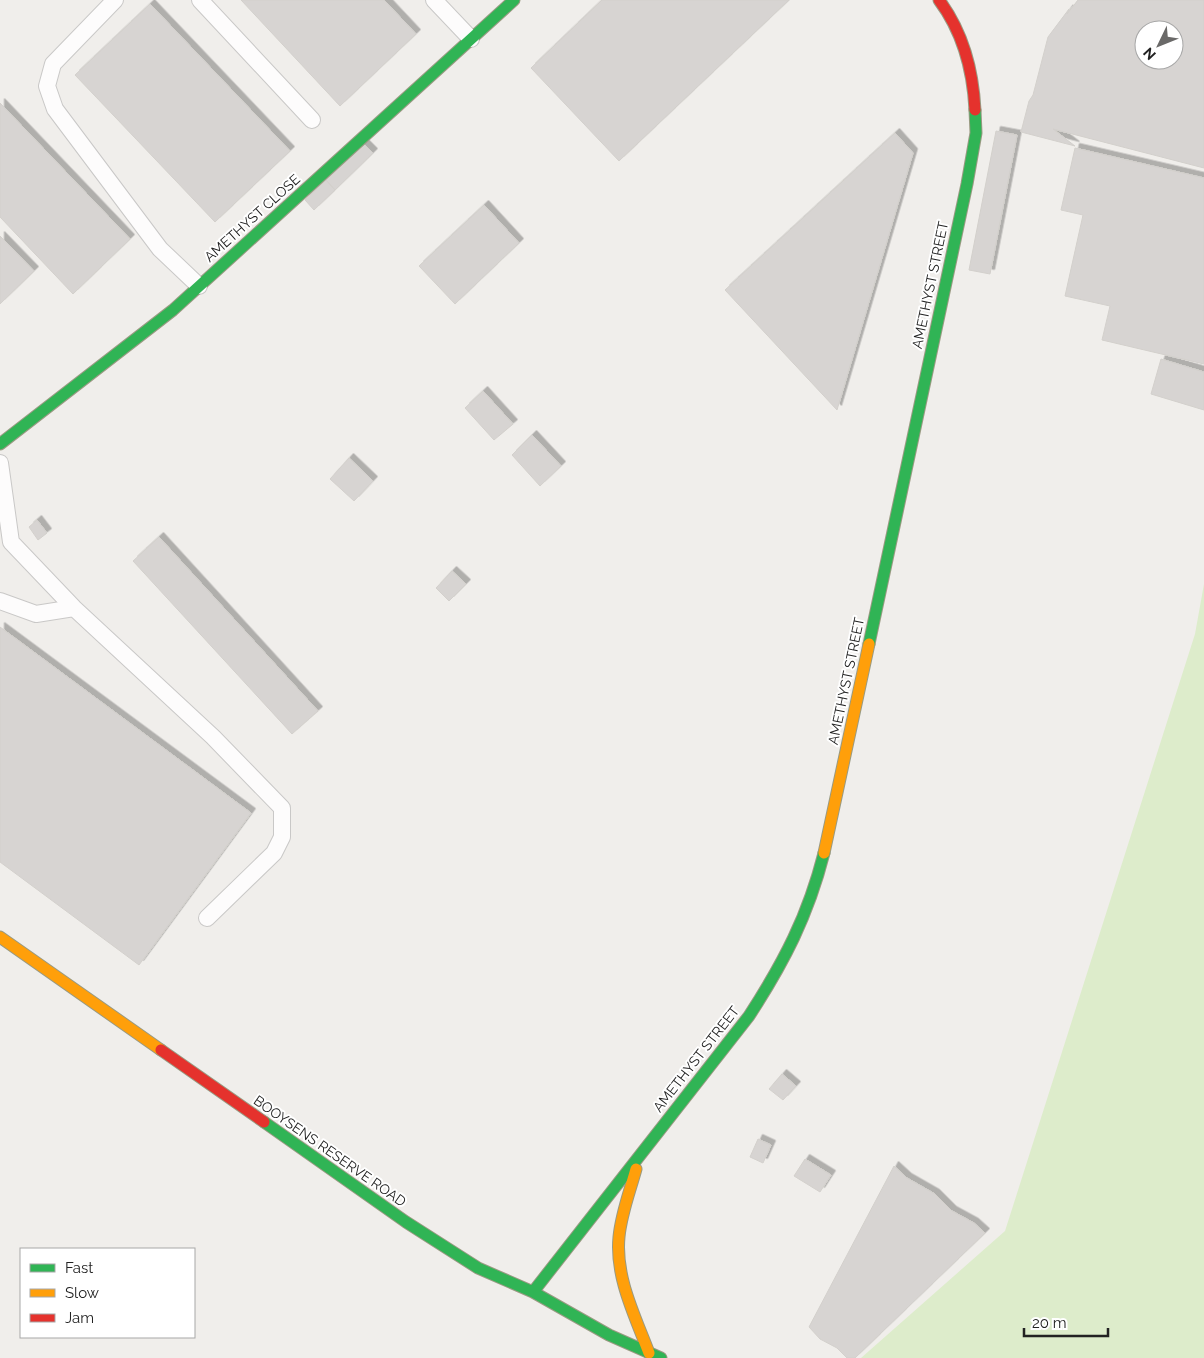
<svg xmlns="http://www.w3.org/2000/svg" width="1204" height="1358" font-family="Raleway,sans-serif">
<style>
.grass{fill:#ddeccb}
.building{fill:#d7d4d2;stroke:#d3d0cc;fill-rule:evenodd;filter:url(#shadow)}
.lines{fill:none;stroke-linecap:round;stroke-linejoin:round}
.lane-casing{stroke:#c9c8c7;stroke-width:18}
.fast-casing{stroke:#999a82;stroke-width:13}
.slow-casing{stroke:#999a82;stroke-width:13}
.jam-casing{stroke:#999a82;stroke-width:13}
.lane{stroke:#fdfcfc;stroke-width:16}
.fast{stroke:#30b455;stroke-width:11}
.slow{stroke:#ff9f0a;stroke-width:11}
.jam{stroke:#e5322d;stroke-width:11}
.labels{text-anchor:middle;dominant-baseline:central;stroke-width:4;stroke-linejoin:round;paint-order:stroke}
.street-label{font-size:14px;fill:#222;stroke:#fff}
</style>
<defs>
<filter id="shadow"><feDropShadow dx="4.5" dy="-4.5" stdDeviation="0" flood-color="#0004"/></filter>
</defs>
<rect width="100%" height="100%" fill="#f0eeeb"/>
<path class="grass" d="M 1204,584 L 1204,1358 L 861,1358 L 1005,1231 L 1195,634 Z"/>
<path class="building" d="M 241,0 L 384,0 L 416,34 L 340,106 Z
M 602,0 L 789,0 L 619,161 L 531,68 Z
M 1078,0 L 1204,0 L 1204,168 L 1053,129 L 1075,146 L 1021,132 L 1029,101 L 1033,95 L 1048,37 L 1069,9 L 1067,14 ZM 1144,30 L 1174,30 L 1174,60 L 1144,60 Z
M 150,4 L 290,151 L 215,222 L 75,75 Z
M 0,103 L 130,239 L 73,294 L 0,217 Z
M 996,131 L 1017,135 L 990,274 L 969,270 Z
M 895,133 L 913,153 L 837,410 L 725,290 Z
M 364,144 L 373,153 L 335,190 L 326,180 Z
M 1075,148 L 1204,178 L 1204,364 L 1102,340 L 1110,306 L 1065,296 L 1083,215 L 1061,210 Z
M 326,180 L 335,190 L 314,210 L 305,200 Z
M 484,205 L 519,243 L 455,304 L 419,266 Z
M 0,236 L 34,271 L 0,304 Z
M 1161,359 L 1204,372 L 1204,410 L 1151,394 Z
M 483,391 L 513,424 L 494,440 L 465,408 Z
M 532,435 L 561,466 L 540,486 L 512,455 Z
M 349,458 L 373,481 L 354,501 L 330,479 Z
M 37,520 L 47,533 L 38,540 L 29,527 Z
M 159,537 L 318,711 L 292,734 L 133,561 Z
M 452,571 L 466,584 L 449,601 L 436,588 Z
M 0,627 L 251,813 L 139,965 L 0,862 Z
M 782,1074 L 796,1086 L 783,1100 L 769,1089 Z
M 758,1139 L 771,1145 L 763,1163 L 750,1157 Z
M 805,1159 L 831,1175 L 820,1192 L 794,1176 Z
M 894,1166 L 907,1178 L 935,1194 L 952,1211 L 974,1223 L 985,1233 L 855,1358 L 847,1358 L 837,1348 L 820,1339 L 809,1327 Z"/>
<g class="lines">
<g class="lane-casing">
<path id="lane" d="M 115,0 L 53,64 L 47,86 L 55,109 L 160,249 L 199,286
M 200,0 L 312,120
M 434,0 L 471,39
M 0,463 L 11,542 L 74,608 L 213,737 L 282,808 L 282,837 L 274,853 L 207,918
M 0,601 L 36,614 L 74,608"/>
</g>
<g class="fast-casing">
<path id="fast" d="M 0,444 L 173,310 L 514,0
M 869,644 L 967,184 L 976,133 L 975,110
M 264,1122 L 406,1222 L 478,1268 L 533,1292 L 609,1335 L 661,1358
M 533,1292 L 749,1016 C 784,962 808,916 824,853"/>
</g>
<g class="slow-casing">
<path id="slow" d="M 824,853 L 869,644
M 0,937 L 161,1050
M 636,1169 C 630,1191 621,1214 619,1237 C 615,1277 635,1316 649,1353"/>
</g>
<g class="jam-casing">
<path id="jam" d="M 939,0 C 963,32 973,70 975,110
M 161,1050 L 264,1122"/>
</g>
<use href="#lane" class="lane"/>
<use href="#fast" class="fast"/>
<use href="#slow" class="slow"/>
<use href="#jam" class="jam"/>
</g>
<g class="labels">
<g class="street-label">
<text transform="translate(252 218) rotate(-42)">AMETHYST CLOSE</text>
<text transform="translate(930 285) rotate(-78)">AMETHYST STREET</text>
<text transform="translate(846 681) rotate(-78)">AMETHYST STREET</text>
<text transform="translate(696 1059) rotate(-52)">AMETHYST STREET</text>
<text transform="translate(330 1151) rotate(35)">BOOYSENS RESERVE ROAD</text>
</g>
</g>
<rect x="20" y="1248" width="175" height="90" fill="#ffffff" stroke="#a7a7a7"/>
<rect x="30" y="1264" width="25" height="8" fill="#30b455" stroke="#a7a7a7"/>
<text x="65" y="1273" font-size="15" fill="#222222">Fast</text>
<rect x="30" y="1289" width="25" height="8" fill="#ff9f0a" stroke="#a7a7a7"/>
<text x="65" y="1298" font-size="15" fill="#222222">Slow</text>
<rect x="30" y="1314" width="25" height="8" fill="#e5322d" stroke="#a7a7a7"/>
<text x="65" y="1323" font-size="15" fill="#222222">Jam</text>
<g transform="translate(1159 45) rotate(227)"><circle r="24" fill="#ffffff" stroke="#a7a7a7"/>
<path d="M0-4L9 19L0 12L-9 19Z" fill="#6a6968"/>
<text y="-8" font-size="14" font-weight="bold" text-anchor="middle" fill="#222222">N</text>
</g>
<path d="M1024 1328v8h84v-8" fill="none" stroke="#222222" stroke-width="2.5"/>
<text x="1032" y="1328" font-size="15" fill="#222222" stroke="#ffffff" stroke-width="4" paint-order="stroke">20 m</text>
</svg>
